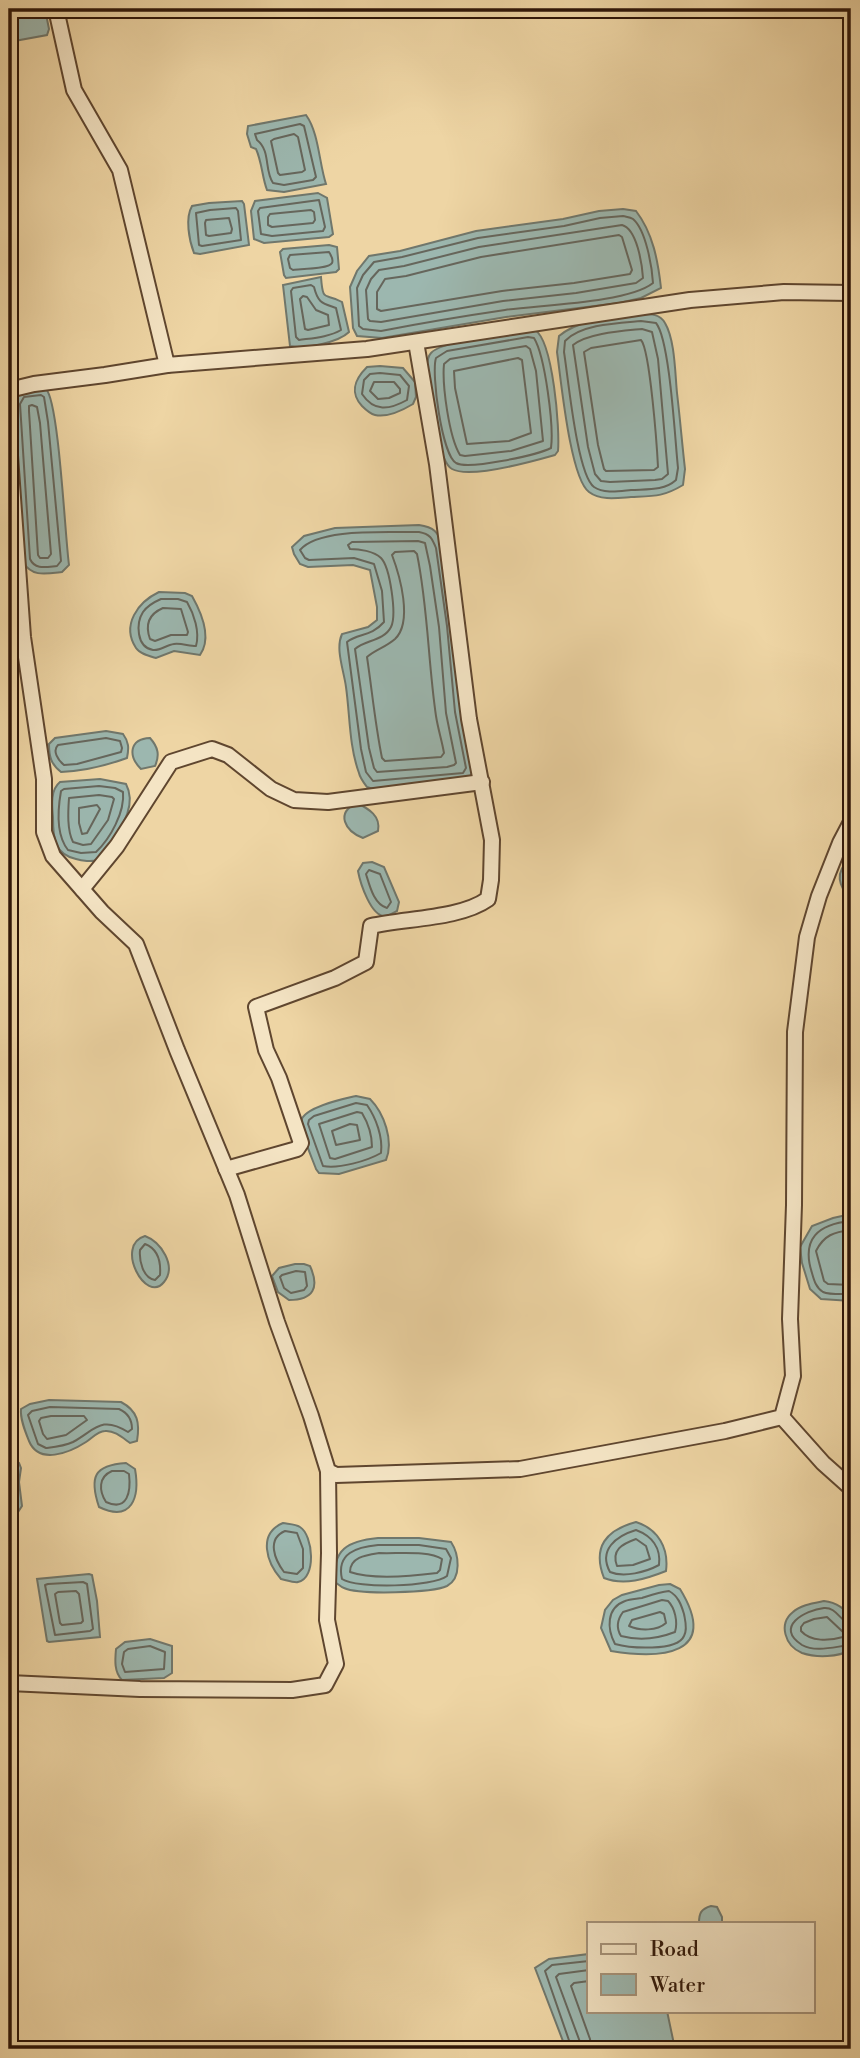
<svg xmlns="http://www.w3.org/2000/svg" width="860" height="2058" font-family="'Libre Bodoni',serif">
<style>
.water{fill:#9cb7af;stroke:#70776c;stroke-width:2}
.lines{fill:none;stroke-linecap:round;stroke-linejoin:round}
.shore{stroke:#66665c;stroke-width:2}
.street-casing{stroke:#5f462f;stroke-width:18}
.street{stroke:#f4e4c4;stroke-width:14}
</style>
<rect width="100%" height="100%" fill="#eed5a4"/>
<filter id="stains"><feTurbulence type="fractalNoise" baseFrequency=".00286" numOctaves="4"/><feColorMatrix values="0 0 0 0 .2 0 0 0 0 .09 0 0 0 0 .02 0 0 0 .5 -.17"/></filter>
<radialGradient id="worn" r=".72"><stop offset=".6" stop-color="#630" stop-opacity="0"/><stop offset="1" stop-color="#630" stop-opacity=".3"/></radialGradient>
<g class="water">
<polygon points="9,9 45,9 49,29 47,35 9,42"/>
<path d="M306,115C319,133 319,163 326,184L284,192L267,190C262,177 262,162 256,149L251,147L247,134L248,126Z"/>
<polygon points="318,193 327,198 333,234 329,237 264,243 254,239 251,211 255,201"/>
<path d="M242,201L244,204L249,245L200,254L194,253C189,240 185,218 192,206L209,203Z"/>
<path d="M623,209L636,211C653,233 658,261 661,288L641,298L619,303L506,317L382,338L357,336L353,328L350,287L357,271L369,256L400,251L476,231L563,219L599,211Z"/>
<polygon points="329,245 337,247 339,269 336,272 286,278 284,275 280,252 283,249"/>
<path d="M321,277C323,304 325,292 342,302L349,332C339,342 304,350 290,346L283,285Z"/>
<path d="M641,314C651,314 660,314 665,323C675,340 675,373 677,393C680,418 682,443 685,469L683,485C663,497 654,496 631,497C618,498 601,501 589,492C570,478 561,379 557,352L559,336C581,318 614,318 641,314Z"/>
<path d="M535,330C553,341 560,429 558,451L555,455C534,461 470,479 452,469C436,460 430,388 427,369C427,364 427,357 431,353C442,340 516,333 535,330Z"/>
<path d="M380,366L403,368L415,382L416,397L413,404C403,410 388,418 375,415C371,414 365,409 362,406C349,392 355,379 367,367Z"/>
<path d="M46,389C59,402 65,537 69,565L62,572C45,574 32,577 23,562L13,404L15,395L22,390Z"/>
<path d="M419,525C434,527 438,532 443,546L474,769L469,779L373,789L367,787C364,783 360,778 359,773C349,746 350,715 346,687C344,671 335,649 342,634L368,627L377,620V607L370,570L353,565L308,567L300,564L294,554L292,547L304,536L335,528Z"/>
<path d="M159,592L185,593L192,596C201,612 212,638 200,655L174,651L156,658C149,656 140,654 136,648C121,625 138,602 159,592Z"/>
<path d="M106,731L123,734C129,742 129,748 127,758C105,766 83,771 61,772C51,764 49,757 49,744L55,738Z"/>
<path d="M150,738C158,747 160,755 155,766L141,769C128,756 129,739 150,738Z"/>
<path d="M100,779L126,784C137,805 122,826 111,843C107,848 103,857 97,860C92,862 82,861 76,859C54,854 53,838 53,817C52,806 50,790 60,782Z"/>
<path d="M357,803C369,809 381,816 378,831L363,838C345,831 335,813 357,803Z"/>
<path d="M851,858V902C839,885 833,873 851,858Z"/>
<path d="M372,862L384,867L399,902L397,911C395,912 388,916 386,916C371,918 360,882 358,871L363,863Z"/>
<path d="M356,1096L370,1099C384,1113 394,1141 386,1160L339,1174L319,1173L316,1169C312,1158 300,1131 301,1121C304,1107 343,1099 356,1096Z"/>
<polygon points="851,1214 851,1301 821,1299 810,1289 802,1263 800,1247 812,1226 833,1218"/>
<path d="M145,1236C161,1242 177,1266 164,1282C146,1305 114,1245 145,1236Z"/>
<path d="M295,1264H304L310,1266C320,1288 313,1300 289,1300L278,1292L272,1276L279,1268Z"/>
<path d="M49,1400L121,1402C138,1411 140,1423 137,1441L130,1443C123,1438 114,1430 105,1431C98,1431 92,1438 86,1442C69,1453 39,1465 29,1441C25,1431 20,1419 21,1409L30,1404Z"/>
<polygon points="13,1459 19,1463 21,1468 19,1482 22,1506 16,1515 9,1516 9,1460"/>
<path d="M126,1463L135,1469C140,1497 132,1523 99,1507C89,1477 94,1465 126,1463Z"/>
<path d="M636,1522C658,1529 669,1548 666,1571C646,1579 624,1586 604,1578C592,1547 606,1530 636,1522Z"/>
<path d="M283,1523C288,1524 296,1524 300,1527C313,1535 317,1578 298,1582C294,1583 286,1580 281,1579C267,1563 257,1534 283,1523Z"/>
<path d="M378,1538H419L451,1542C459,1554 462,1578 447,1586C432,1593 359,1595 344,1588C341,1587 338,1584 335,1582C332,1549 348,1541 378,1538Z"/>
<polygon points="89,1574 92,1575 97,1601 100,1637 49,1642 47,1641 37,1579"/>
<path d="M670,1584L680,1589C721,1656 660,1659 611,1651L601,1628L605,1610L613,1600L622,1595L659,1585Z"/>
<path d="M824,1601C835,1602 848,1609 851,1621C854,1628 851,1642 851,1650C838,1657 817,1658 802,1653C785,1646 778,1624 793,1612C800,1605 814,1603 824,1601Z"/>
<path d="M150,1639L172,1646V1673L164,1678L122,1680C114,1672 115,1660 116,1649L125,1642Z"/>
<path d="M711,1906L717,1907L722,1917V1923H699C699,1913 701,1909 711,1906Z"/>
<polygon points="589,1954 589,2011 667,2011 675,2049 566,2049 535,1968 549,1959"/>
</g>
<g class="lines">
<g class="shore">
<path d="M300,124L304,126L316,177L313,180L284,185L273,183C264,170 271,151 257,140L255,134Z"/>
<polygon points="294,134 298,137 305,170 302,172 280,175 278,173 271,141 274,139"/>
<polygon points="319,200 325,227 323,231 272,236 261,234 258,211 260,208"/>
<polygon points="236,208 238,211 241,240 202,246 199,245 196,213 210,210"/>
<polygon points="311,210 314,212 315,220 313,223 272,227 268,225 268,217 270,214"/>
<path d="M623,216C627,217 630,217 633,219C646,230 652,267 653,283C628,303 540,305 505,310C464,316 422,323 381,331L363,329L359,326L357,288L363,275L374,262L402,257L478,238L564,226L600,218Z"/>
<polygon points="229,218 232,229 231,233 209,236 206,235 205,223 206,220"/>
<path d="M622,225C637,229 642,264 643,278L636,283L576,293L503,301L381,322L370,321L368,319L366,290L371,279L379,270L404,266L479,247Z"/>
<polygon points="619,235 622,237 632,270 630,274 574,283 502,291 381,311 377,309 377,292 385,279 406,276 481,257"/>
<path d="M329,252C330,254 334,259 332,263C329,269 300,269 293,270L290,268L288,259L290,255Z"/>
<path d="M311,285L314,287C318,303 322,303 336,308L341,330C329,337 313,338 299,340L296,337L291,291L293,288Z"/>
<polygon points="303,296 307,297 316,310 328,315 329,325 308,330 305,329 300,299"/>
<path d="M641,321L656,323C670,340 675,441 678,468L676,480C664,491 647,489 631,490C620,491 604,494 594,487C577,475 568,376 564,352L565,341C581,324 619,323 641,321Z"/>
<path d="M642,329L652,332L658,359L668,474L662,479L655,480L610,482L601,481L595,474L588,447L573,345C588,333 622,331 642,329Z"/>
<path d="M528,337L534,338C545,356 554,426 551,448C537,455 469,470 456,463C442,455 431,373 436,358L447,351Z"/>
<path d="M641,340C650,350 657,447 658,467L654,470L606,471L604,469L598,445L584,352L591,348Z"/>
<path d="M526,346L530,349L536,371L543,441L511,451L465,456L460,455C449,437 442,385 444,364L450,359Z"/>
<polygon points="518,358 522,360 531,433 509,441 467,444 455,388 454,371"/>
<path d="M380,373L400,375L409,386L407,400C389,410 374,412 362,394L364,380L370,374Z"/>
<polygon points="374,382 394,382 400,389 400,393 389,398 378,399 370,391"/>
<path d="M41,395L44,397L48,422L61,561L57,566C46,567 35,570 30,559L20,404L24,397Z"/>
<polygon points="32,405 37,407 40,423 51,554 48,558 40,558 38,555 29,411 29,406"/>
<path d="M419,532C430,534 432,538 436,548L447,626L455,712L466,768L463,773L373,781L366,772L361,749L347,642C358,633 371,637 384,622L382,591L374,564L354,558L309,560L305,558L300,550C319,527 390,533 419,532Z"/>
<path d="M418,541L425,543L430,566L439,627L446,713L456,763L454,765L447,767L377,772L374,768L369,748L355,649C365,640 384,641 391,627C397,615 390,567 381,558C374,551 359,549 350,549L348,545L352,542Z"/>
<path d="M414,551L417,554C428,607 428,662 436,716C438,729 442,741 444,753L441,757L385,761L382,758C375,724 372,690 367,657C375,650 386,647 395,639C413,622 400,576 392,555L395,552Z"/>
<path d="M161,599H178L187,602C194,614 200,632 196,646C189,646 181,643 174,644C166,645 160,651 153,650C136,647 136,623 143,612C148,605 154,602 161,599Z"/>
<path d="M163,608L181,609L188,632L187,635H171L155,641L150,639C145,625 149,614 163,608Z"/>
<path d="M106,738L120,741L122,748L121,752L77,764L64,765C58,760 52,751 58,745Z"/>
<path d="M99,786L115,788L123,792C125,812 110,839 96,852L81,853L68,850C56,835 58,808 61,791L64,789Z"/>
<path d="M99,795L112,797L114,799L108,820L91,844L83,845L73,842C67,830 68,812 69,798Z"/>
<polygon points="97,805 100,809 87,833 82,834 79,823 79,808"/>
<path d="M369,870L380,874L391,902L387,908C374,904 370,887 366,874Z"/>
<path d="M356,1103L367,1105C376,1118 383,1137 381,1153C367,1161 339,1169 323,1166L308,1124L309,1120L314,1116Z"/>
<path d="M357,1112L362,1113C368,1123 372,1135 372,1147L335,1159L330,1158L319,1124Z"/>
<polygon points="350,1124 357,1125 360,1140 336,1145 332,1131"/>
<path d="M851,1221C818,1224 801,1239 812,1273C814,1280 816,1288 823,1292C830,1295 843,1294 851,1294"/>
<path d="M851,1230C834,1232 824,1235 816,1251L824,1281L828,1284L851,1285"/>
<path d="M145,1244C158,1249 161,1262 160,1275L155,1280C143,1278 139,1261 140,1250Z"/>
<polygon points="296,1271 305,1272 307,1286 304,1290 291,1293 284,1288 280,1277 282,1275"/>
<path d="M50,1407L119,1409C128,1413 132,1420 132,1429L128,1432C101,1415 95,1430 73,1442C65,1446 55,1447 46,1448L38,1444L28,1415L32,1411Z"/>
<polygon points="51,1416 84,1416 87,1420 66,1435 47,1439 43,1434 39,1421 41,1418"/>
<path d="M112,1471H124L129,1474C131,1491 128,1512 106,1502C99,1491 98,1477 112,1471Z"/>
<path d="M636,1530C652,1536 661,1548 659,1565C646,1572 624,1578 610,1572C598,1550 616,1536 636,1530Z"/>
<path d="M285,1531L297,1533L303,1549V1568L297,1574L284,1572C275,1560 266,1539 285,1531Z"/>
<path d="M636,1539L646,1546L650,1559L633,1565L617,1566C611,1550 622,1544 636,1539Z"/>
<path d="M378,1545H419L446,1549L451,1558L447,1576C433,1587 357,1589 342,1579C336,1553 357,1547 378,1545Z"/>
<path d="M379,1553C396,1554 429,1550 442,1559L440,1570L437,1573C413,1576 373,1580 350,1572C350,1557 366,1555 379,1553Z"/>
<polygon points="83,1582 87,1584 93,1629 90,1631 55,1635 45,1585 48,1584"/>
<polygon points="76,1591 79,1594 83,1621 81,1623 62,1625 60,1623 55,1594 58,1592"/>
<path d="M669,1591C678,1596 681,1604 684,1614C685,1620 688,1629 684,1636C677,1652 629,1648 615,1644C607,1629 606,1608 625,1601C630,1599 636,1599 642,1598C651,1595 659,1592 669,1591Z"/>
<path d="M662,1600L668,1601C675,1608 678,1622 675,1632C657,1639 640,1641 621,1636C616,1628 617,1620 623,1612Z"/>
<path d="M660,1612L664,1614L666,1623C657,1631 640,1631 629,1626L632,1620Z"/>
<path d="M827,1617L843,1632V1637C829,1641 811,1642 801,1631V1627L804,1623L814,1619Z"/>
<path d="M851,1624C840,1622 837,1607 824,1608C805,1610 774,1627 802,1645C816,1653 837,1646 851,1645"/>
<polygon points="150,1646 165,1652 164,1669 125,1672 122,1664 124,1652 128,1649"/>
<polyline points="589,1981 574,1983 571,1986 590,2039 591,2049"/>
<polyline points="572,2049 545,1971 552,1965 589,1961"/>
<polyline points="581,2049 580,2042 556,1977 559,1974 589,1970"/>
</g>
<defs>
<g id="street">
<polyline points="56,9 74,90 120,170 167,365 367,349 690,300 784,292 851,293"/>
<polyline points="9,390 34,384 105,375 167,365"/>
<polyline points="9,442 23,637 44,779 44,832 53,856 102,912 136,944 177,1050 237,1195 277,1322 311,1416 328,1471 336,1475 520,1469 725,1431 782,1417 793,1376 790,1319 794,1205 795,1032 807,937 819,896 840,843 851,822"/>
<polyline points="82,889 117,846 171,762 212,749 228,755 271,789 294,800 328,802 482,782"/>
<path d="M226,1169L297,1149L301,1143L279,1078L266,1050L256,1007L335,978L366,962L371,926C406,918 460,919 488,899L491,880L492,840L469,719L437,464L416,342"/>
<polyline points="782,1417 823,1463 851,1488"/>
<polyline points="9,1683 140,1689 292,1690 325,1685 336,1664 327,1620 329,1553 328,1471"/>
</g>
</defs>
<use href="#street" class="street-casing"/>
<use href="#street" class="street"/>
</g>
<rect width="860" height="2058" fill="none" stroke="#eed5a4" stroke-width="35"/>
<rect x="10" y="10" width="839" height="2037" fill="none" stroke="#2f1608" stroke-width="3.5"/>
<rect x="18" y="18" width="825" height="2023" fill="none" stroke="#2f1608" stroke-width="2"/>
<rect x="587" y="1922" width="228" height="91" fill="#f4e4c4" stroke="#a59279" stroke-width="2"/>
<rect x="601" y="1944" width="35" height="10" fill="#f4e4c4" stroke="#a59279" stroke-width="2"/>
<text x="650" y="1956" font-size="21" fill="#2f1608">Road</text>
<rect x="601" y="1974" width="35" height="21" fill="#9cb7af" stroke="#a59279" stroke-width="2"/>
<text x="650" y="1992" font-size="21" fill="#2f1608">Water</text>
<rect width="100%" height="100%" filter="url(#stains)"/>
<rect width="100%" height="100%" fill="url(#worn)"/>
</svg>
